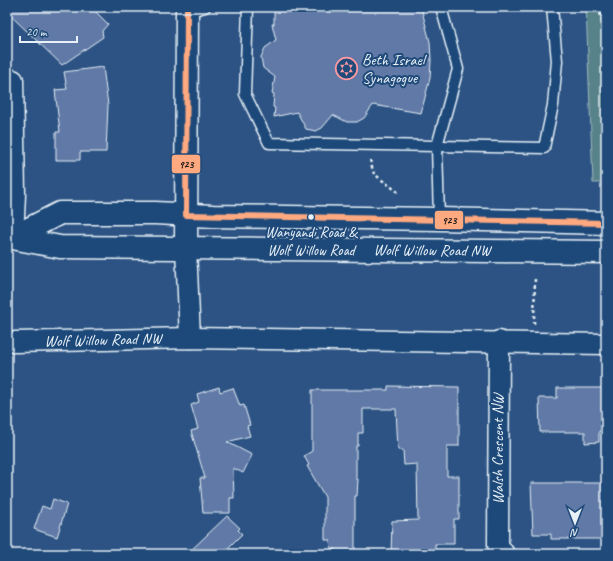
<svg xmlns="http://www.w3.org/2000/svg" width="613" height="561" font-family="Caveat,sans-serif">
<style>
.green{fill:#588289;stroke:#a0bac0}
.building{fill:#6079a6;stroke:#e8f1f8}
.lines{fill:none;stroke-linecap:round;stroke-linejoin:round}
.lane-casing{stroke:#e8f1f8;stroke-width:13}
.street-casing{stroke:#e8f1f8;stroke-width:23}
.secondary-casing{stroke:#e8f1f8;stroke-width:25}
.path{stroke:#e8f1f8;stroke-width:2.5;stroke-dasharray:3 3;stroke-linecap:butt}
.lane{stroke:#1f4a7a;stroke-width:10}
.street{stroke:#1f4a7a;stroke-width:20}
.secondary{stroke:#1f4a7a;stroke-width:22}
.bus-1-casing{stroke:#1f4a7a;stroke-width:9}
.bus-1{stroke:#ffa980;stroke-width:6}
.bus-dot{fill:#e8f1f8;stroke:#1f4a7a;stroke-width:1.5}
.labels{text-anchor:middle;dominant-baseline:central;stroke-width:4;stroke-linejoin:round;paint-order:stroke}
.bus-label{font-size:15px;fill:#e8f1f8;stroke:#1f4a7a}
.poi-label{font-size:16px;fill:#e8f1f8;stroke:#1f4a7a;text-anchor:start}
.street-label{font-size:16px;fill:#e8f1f8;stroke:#1f4a7a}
.line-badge{stroke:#1f4a7a;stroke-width:1.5}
.pale-badge-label{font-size:11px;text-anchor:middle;font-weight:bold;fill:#111}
</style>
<rect width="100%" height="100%" fill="#2c5383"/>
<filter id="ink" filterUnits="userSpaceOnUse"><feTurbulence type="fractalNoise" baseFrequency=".025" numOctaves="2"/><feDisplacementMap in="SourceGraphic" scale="8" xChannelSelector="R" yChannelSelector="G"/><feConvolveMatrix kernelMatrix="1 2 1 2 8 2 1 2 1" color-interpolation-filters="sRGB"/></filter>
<g filter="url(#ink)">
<polygon class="green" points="586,7 606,7 606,183 593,183"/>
<g class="building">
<polygon points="7,7 91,7 108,24 102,31 103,37 62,65 7,12"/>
<polygon points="275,7 421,7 430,42 431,60 430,78 421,113 373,105 364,118 357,122 347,122 333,115 322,128 316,131 306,129 297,112 274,117 275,108 273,107 274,94 272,93 275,77 263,68 261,57 265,48 276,40 272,24 274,24 274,9"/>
<polygon points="103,67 108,105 106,152 80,152 80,160 56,160 56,132 60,132 55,90 67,89 64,72"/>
<polygon points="388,386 459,387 459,446 447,446 447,476 459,476 459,519 454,519 454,544 435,544 435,554 391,554 392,521 418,520 417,464 404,465 403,450 398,450 396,409 363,409 363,433 358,433 358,446 356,446 356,479 358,479 357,496 355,496 355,554 335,554 335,549 331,550 330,540 325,540 325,497 307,466 309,465 304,456 312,451 312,390 388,390"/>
<polygon points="219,387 220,392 233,388 240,406 244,405 250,425 247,426 250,436 227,442 252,455 243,473 233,468 234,498 230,498 230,513 203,513 200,478 205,478 191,431 198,429 191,405 199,402 197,394"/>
<polygon points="557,388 606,388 606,431 599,431 599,442 585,443 585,432 540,432 539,398 557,398"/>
<polygon points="531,483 606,483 606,539 551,539 551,534 533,534"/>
<polygon points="53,499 67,504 57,537 34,529 42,506 50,509"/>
<polygon points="227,516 240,528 238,530 242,534 222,554 187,554"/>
</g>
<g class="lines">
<defs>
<g id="lane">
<polyline points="248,7 245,94 269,143 437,146 439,219"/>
<polyline points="441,7 458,69 437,146 544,148 553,105 557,61 552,7"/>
<polyline points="187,12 205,7"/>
</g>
<g id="street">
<polyline points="7,79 13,80 15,194 13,237"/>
<polyline points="186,248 190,338"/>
<polyline points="499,341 498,545 504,554"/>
<path id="s1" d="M15,342L190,338L606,344"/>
</g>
<g id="secondary">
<path id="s2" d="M7,237L60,247L606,252"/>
<polyline points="13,237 60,213 155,213 213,216 439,219 606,223"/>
<polyline points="186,248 187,7"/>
</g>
</defs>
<use href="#lane" class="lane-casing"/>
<use href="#street" class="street-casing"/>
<use href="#secondary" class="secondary-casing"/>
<g class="path">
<polyline points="599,7 606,40"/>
<polyline points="370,160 374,174 398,192"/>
<polyline points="605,194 606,101"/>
<polyline points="534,324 535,276"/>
</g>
<use href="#lane" class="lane"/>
<use href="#street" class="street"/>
<use href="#secondary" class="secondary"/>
<defs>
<polyline id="bus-1" points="187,7 186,215 606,223"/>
</defs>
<use href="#bus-1" class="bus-1-casing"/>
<use href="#bus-1" class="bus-1"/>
</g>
</g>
<defs>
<symbol id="synagogue-ring" viewBox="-11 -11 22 22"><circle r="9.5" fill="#1f4a7a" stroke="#ff9aa2" stroke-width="1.5"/><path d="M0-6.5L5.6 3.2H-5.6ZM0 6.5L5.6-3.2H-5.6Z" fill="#ff9aa2"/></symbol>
</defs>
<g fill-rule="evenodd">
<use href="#synagogue-ring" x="334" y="56" width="25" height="25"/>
</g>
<circle class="bus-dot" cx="311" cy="217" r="3.5"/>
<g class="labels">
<g class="bus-label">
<text x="311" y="232">Wanyandi Road &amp;<tspan x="311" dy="18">Wolf Willow Road</tspan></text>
</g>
<g class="poi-label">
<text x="362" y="60">Beth Israel<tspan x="362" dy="18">Synagogue</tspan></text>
</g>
<g class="street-label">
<text stroke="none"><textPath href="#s2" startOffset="426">Wolf Willow Road NW</textPath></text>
<text stroke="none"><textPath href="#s1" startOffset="88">Wolf Willow Road NW</textPath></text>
<text transform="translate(498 449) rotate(-90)">Walsh Crescent NW</text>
</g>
</g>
<g class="line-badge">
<rect x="171" y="154" width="30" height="20" rx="4" fill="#ffa980"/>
<rect x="434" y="210" width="30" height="20" rx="4" fill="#ffa980"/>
</g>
<g class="pale-badge-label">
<text x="186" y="168">923</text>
<text x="449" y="224">923</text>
</g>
<rect width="613" height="561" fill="none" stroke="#1f4a7a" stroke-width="24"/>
<rect x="12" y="12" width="589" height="537" fill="none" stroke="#e8f1f8" stroke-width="1.5" filter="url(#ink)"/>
<g transform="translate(575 523) rotate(180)" stroke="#1f4a7a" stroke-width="3" paint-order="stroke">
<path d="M0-3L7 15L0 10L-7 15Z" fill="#e8f1f8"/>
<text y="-6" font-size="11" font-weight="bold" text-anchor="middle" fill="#e8f1f8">N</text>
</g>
<path d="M20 36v6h57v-6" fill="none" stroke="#e8f1f8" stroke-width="2"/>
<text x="26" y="36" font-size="12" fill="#e8f1f8" stroke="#1f4a7a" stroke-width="3" paint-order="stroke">20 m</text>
</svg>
